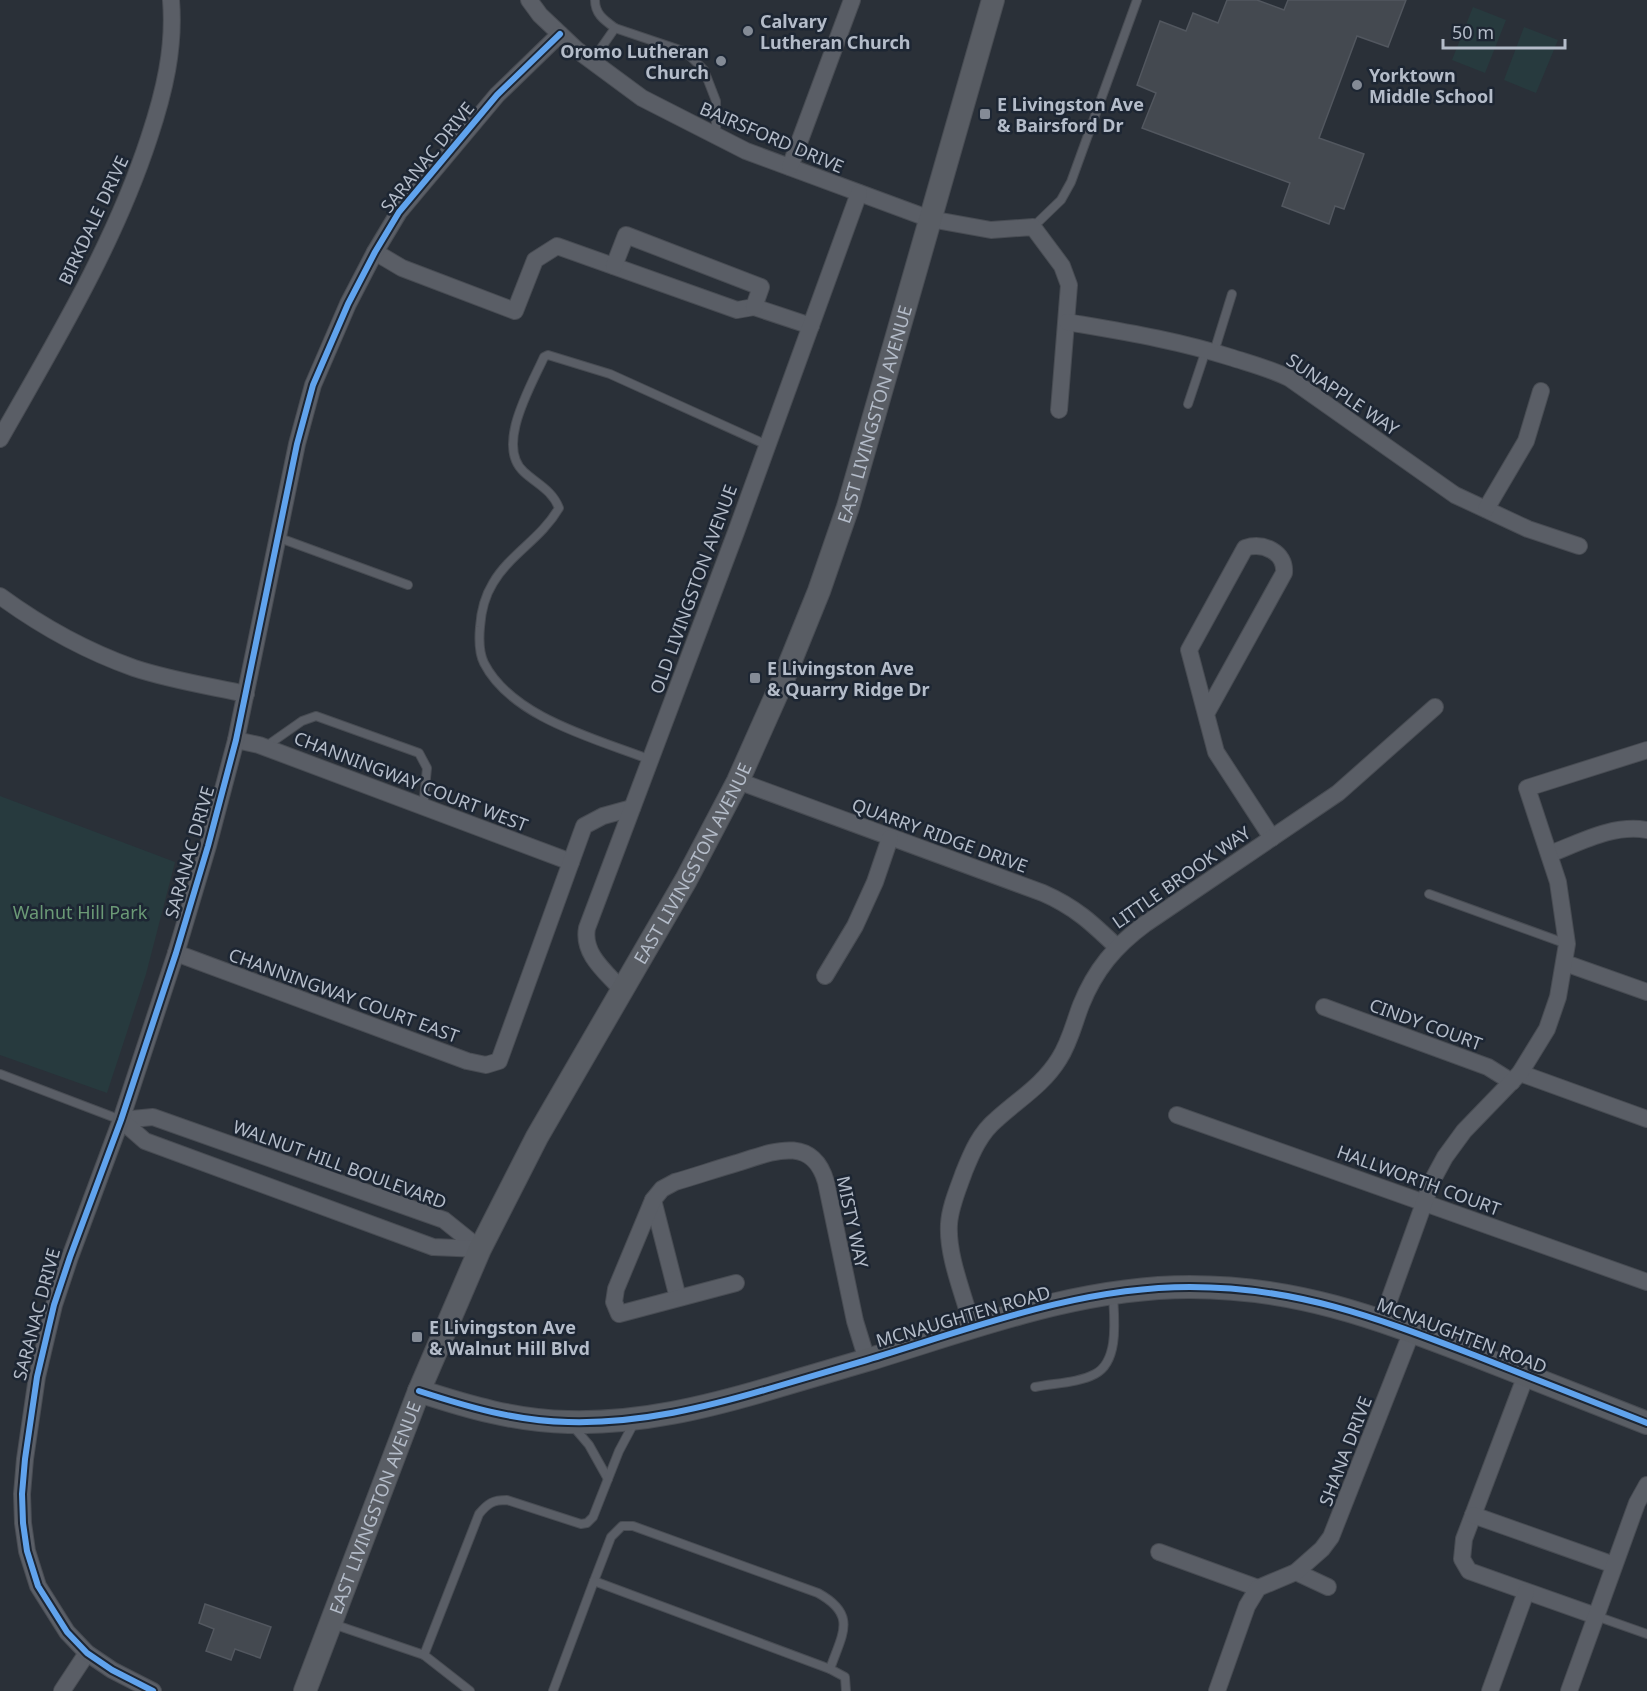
<svg xmlns="http://www.w3.org/2000/svg" width="1647" height="1691" font-family="'Noto Sans',sans-serif">
<style>
.green{fill:#273a3e}
.building{fill:#444950;stroke:#52575f;stroke-width:1.5}
.lines{fill:none;stroke-linecap:round;stroke-linejoin:round}
.lane-casing{stroke:#484c53;stroke-width:10}
.street-casing{stroke:#484c53;stroke-width:18}
.secondary-casing{stroke:#484c53;stroke-width:24}
.lane{stroke:#5a5e66;stroke-width:8}
.street{stroke:#5a5e66;stroke-width:16}
.secondary{stroke:#595d64;stroke-width:22}
.cycleway-casing{stroke:#1d2633;stroke-width:10}
.cycleway{stroke:#60a3ed;stroke-width:6}
.poi-dot{fill:#848b96;stroke:#1d2633;stroke-width:2}
.labels{text-anchor:middle;dominant-baseline:central;stroke-width:5;stroke-linejoin:round;paint-order:stroke}
.poi-label{font-size:18px;font-weight:bold;fill:#b4bcc9;stroke:#1d2633;text-anchor:start}
.street-label{font-size:18px;fill:#b4bcc9;stroke:#1d2633}
.park-label{font-size:18px;fill:#6b9a76;stroke:#1d2633}
</style>
<rect width="100%" height="100%" fill="#2a3038"/>
<g class="green">
<polygon points="1473,7 1506,20 1485,73 1452,60"/>
<polygon points="1524,27 1558,40 1536,93 1504,80"/>
<polygon points="0,796 175,862 146,974 107,1093 0,1055"/>
</g>
<g class="building">
<polygon points="1227,0 1257,0 1284,10 1288,0 1406,0 1388,47 1357,36 1319,138 1364,154 1344,209 1335,206 1329,224 1282,206 1290,183 1142,128 1156,93 1137,85 1160,21 1186,31 1193,13 1218,23"/>
<polygon points="205,1604 271,1627 260,1658 235,1649 231,1660 206,1651 214,1629 199,1623"/>
</g>
<g class="lines">
<defs>
<g id="lane">
<path d="M595,0C595,14 604,20 615,28"/>
<polyline points="592,61 615,28 686,52 704,70 716,101 716,137"/>
<polyline points="1033,227 1061,200 1071,182 1137,0"/>
<polyline points="1214,352 1232,294"/>
<polyline points="1188,404 1206,350"/>
<polyline points="277,537 408,585"/>
<polyline points="265,747 302,721 316,716 419,753 427,768 423,808"/>
<path d="M651,760C597,739 512,718 484,663C479,653 479,638 480,627C481,612 485,596 493,583C510,554 541,539 559,508C552,490 537,484 524,472C495,446 531,386 544,357L548,355L610,374L767,445"/>
<polyline points="1429,894 1567,944"/>
<polyline points="0,1074 121,1120"/>
<path d="M1035,1387C1054,1383 1078,1383 1095,1374C1120,1361 1114,1317 1113,1294"/>
<polyline points="572,1425 589,1445 608,1479"/>
<path d="M594,1581L611,1537L622,1526H633L818,1593C858,1615 842,1634 830,1669"/>
<polyline points="1596,1616 1647,1634"/>
<path d="M333,1624L424,1655L479,1514C488,1503 493,1500 507,1500L581,1524L587,1523L593,1517L619,1451L635,1421"/>
<polyline points="424,1655 470,1691"/>
<polyline points="553,1691 594,1581 830,1669 845,1677 846,1691"/>
</g>
<g id="street">
<polyline points="529,0 540,15 577,50 642,98 746,151 930,219 991,230 1033,227 1062,266 1069,285 1059,410"/>
<polyline points="790,167 852,0"/>
<polyline points="375,252 402,268 515,311 535,260 557,246 737,310 754,307 811,326"/>
<polyline points="614,266 626,235 761,287 754,307"/>
<path d="M1067,322C1125,332 1176,340 1233,358C1252,364 1271,369 1289,378L1455,495L1528,529L1579,546"/>
<path d="M0,439C55,342 114,245 149,138C164,93 175,48 171,0"/>
<polyline points="1486,509 1526,441 1541,391"/>
<path d="M0,596C41,626 86,651 134,668C170,680 209,686 246,694"/>
<path d="M1206,714L1284,573C1286,552 1263,542 1245,548L1189,650L1216,752L1272,838"/>
<polyline points="236,740 259,745 571,862"/>
<path d="M738,781L1043,893C1075,907 1092,923 1117,947"/>
<path d="M1550,854C1581,842 1613,824 1647,830"/>
<polyline points="176,953 467,1061 486,1065 499,1061 584,826 603,816 632,808"/>
<polyline points="1565,963 1647,992"/>
<polyline points="825,976 855,926 875,882 890,838"/>
<path d="M622,990C606,972 582,954 587,928L736,532L859,193"/>
<polyline points="1324,1007 1488,1067 1512,1082"/>
<polyline points="1520,1073 1647,1119"/>
<polyline points="1177,1115 1647,1282"/>
<polyline points="121,1120 153,1117 444,1220 480,1249"/>
<polyline points="121,1120 145,1141 433,1247 480,1249"/>
<polyline points="653,1200 678,1298"/>
<path d="M736,1283L619,1314L614,1302L616,1289L653,1200L662,1189L675,1182C696,1176 716,1169 737,1163C772,1152 812,1134 826,1182L855,1321L867,1360"/>
<polyline points="1382,1320 1432,1181 1445,1157 1464,1131 1520,1073 1547,1029 1558,997 1567,944 1558,882 1527,788 1647,750"/>
<path d="M972,1326C964,1295 947,1256 949,1224C950,1207 958,1189 964,1172C972,1152 980,1133 997,1119C1019,1099 1043,1085 1059,1059C1070,1042 1074,1023 1081,1005C1095,970 1115,946 1145,924L1338,793L1435,707"/>
<polyline points="1526,1375 1464,1539 1462,1559 1469,1571 1596,1616"/>
<polyline points="1473,1515 1614,1565"/>
<polyline points="1159,1552 1258,1588"/>
<polyline points="1296,1572 1328,1587"/>
<polyline points="62,1691 87,1653"/>
<polyline points="153,1691 112,1670 87,1653 67,1632 38,1586 27,1551 23,1523 22,1494 25,1459 37,1377 54,1305 70,1257 121,1120 176,953 208,846 236,740 297,444 313,385 348,304 375,252 399,212 497,95 560,34"/>
<polyline points="1217,1691 1247,1606 1258,1588 1296,1572 1322,1549 1331,1537 1412,1331"/>
<polyline points="1490,1691 1526,1592"/>
<polyline points="1569,1691 1637,1503 1647,1485"/>
</g>
<g id="secondary">
<path d="M419,1391C468,1407 516,1421 568,1422C639,1424 708,1407 775,1387C806,1378 837,1369 867,1360C973,1328 1078,1287 1190,1287C1297,1287 1377,1318 1474,1355C1532,1378 1589,1400 1647,1423"/>
<path id="s1" d="M305,1691L419,1391L480,1249L537,1137L686,880L738,781L783,680L819,591L848,507L993,0"/>
</g>
</defs>
<use href="#lane" class="lane-casing"/>
<use href="#street" class="street-casing"/>
<use href="#secondary" class="secondary-casing"/>
<use href="#lane" class="lane"/>
<use href="#street" class="street"/>
<use href="#secondary" class="secondary"/>
<defs>
<g id="cycleway">
<path d="M419,1391C468,1407 516,1421 568,1422C639,1424 708,1407 775,1387C806,1378 837,1369 867,1360C973,1328 1078,1287 1190,1287C1297,1287 1377,1318 1474,1355C1532,1378 1589,1400 1647,1423"/>
<polyline points="153,1691 112,1670 87,1653 67,1632 38,1586 27,1551 23,1523 22,1494 25,1459 37,1377 54,1305 70,1257 121,1120 176,953 208,846 236,740 297,444 313,385 348,304 375,252 399,212 497,95 560,34"/>
</g>
</defs>
<use href="#cycleway" class="cycleway-casing"/>
<use href="#cycleway" class="cycleway"/>
</g>
<g class="poi-dot">
<circle cx="748" cy="31" r="6"/>
<circle cx="721" cy="61" r="6"/>
<circle cx="1357" cy="85" r="6"/>
<rect x="979" y="108" width="12" height="12" rx="3"/>
<rect x="749" y="672" width="12" height="12" rx="3"/>
<rect x="411" y="1331" width="12" height="12" rx="3"/>
</g>
<g class="labels">
<g class="poi-label">
<text x="760" y="21">Calvary<tspan x="760" dy="21">Lutheran Church</tspan></text>
<text x="709" y="51" text-anchor="end">Oromo Lutheran<tspan x="709" dy="21">Church</tspan></text>
<text x="1369" y="75">Yorktown<tspan x="1369" dy="21">Middle School</tspan></text>
<text x="997" y="104">E Livingston Ave<tspan x="997" dy="21">&amp; Bairsford Dr</tspan></text>
<text x="767" y="668">E Livingston Ave<tspan x="767" dy="21">&amp; Quarry Ridge Dr</tspan></text>
<text x="429" y="1327">E Livingston Ave<tspan x="429" dy="21">&amp; Walnut Hill Blvd</tspan></text>
</g>
<g class="street-label">
<text transform="translate(772 137) rotate(23)">BAIRSFORD DRIVE</text>
<text transform="translate(427 157) rotate(-51)">SARANAC DRIVE</text>
<text transform="translate(93 220) rotate(-65)">BIRKDALE DRIVE</text>
<text transform="translate(1343 394) rotate(34)">SUNAPPLE WAY</text>
<text stroke="none"><textPath href="#s1" startOffset="1402">EAST LIVINGSTON AVENUE</textPath></text>
<text transform="translate(693 589) rotate(-70)">OLD LIVINGSTON AVENUE</text>
<text transform="translate(411 781) rotate(21)">CHANNINGWAY COURT WEST</text>
<text transform="translate(940 835) rotate(20)">QUARRY RIDGE DRIVE</text>
<text transform="translate(189 852) rotate(-74)">SARANAC DRIVE</text>
<text stroke="none"><textPath href="#s1" startOffset="916">EAST LIVINGSTON AVENUE</textPath></text>
<text transform="translate(1181 877) rotate(-35)">LITTLE BROOK WAY</text>
<text transform="translate(344 995) rotate(20)">CHANNINGWAY COURT EAST</text>
<text transform="translate(1426 1024) rotate(20)">CINDY COURT</text>
<text transform="translate(340 1164) rotate(20)">WALNUT HILL BOULEVARD</text>
<text transform="translate(1419 1180) rotate(20)">HALLWORTH COURT</text>
<text transform="translate(853 1222) rotate(78)">MISTY WAY</text>
<text transform="translate(36 1314) rotate(-75)">SARANAC DRIVE</text>
<text transform="translate(963 1316) rotate(-16)">MCNAUGHTEN ROAD</text>
<text transform="translate(1462 1335) rotate(21)">MCNAUGHTEN ROAD</text>
<text transform="translate(1345 1451) rotate(-69)">SHANA DRIVE</text>
<text stroke="none"><textPath href="#s1" startOffset="196">EAST LIVINGSTON AVENUE</textPath></text>
</g>
<g class="park-label">
<text x="80" y="912">Walnut Hill Park</text>
</g>
</g>
<path d="M1443 39v9h122v-9" fill="none" stroke="#b4bcc9" stroke-width="3"/>
<text x="1452" y="39" font-size="18" fill="#b4bcc9" stroke="#1d2633" stroke-width="4.5" paint-order="stroke">50 m</text>
</svg>
